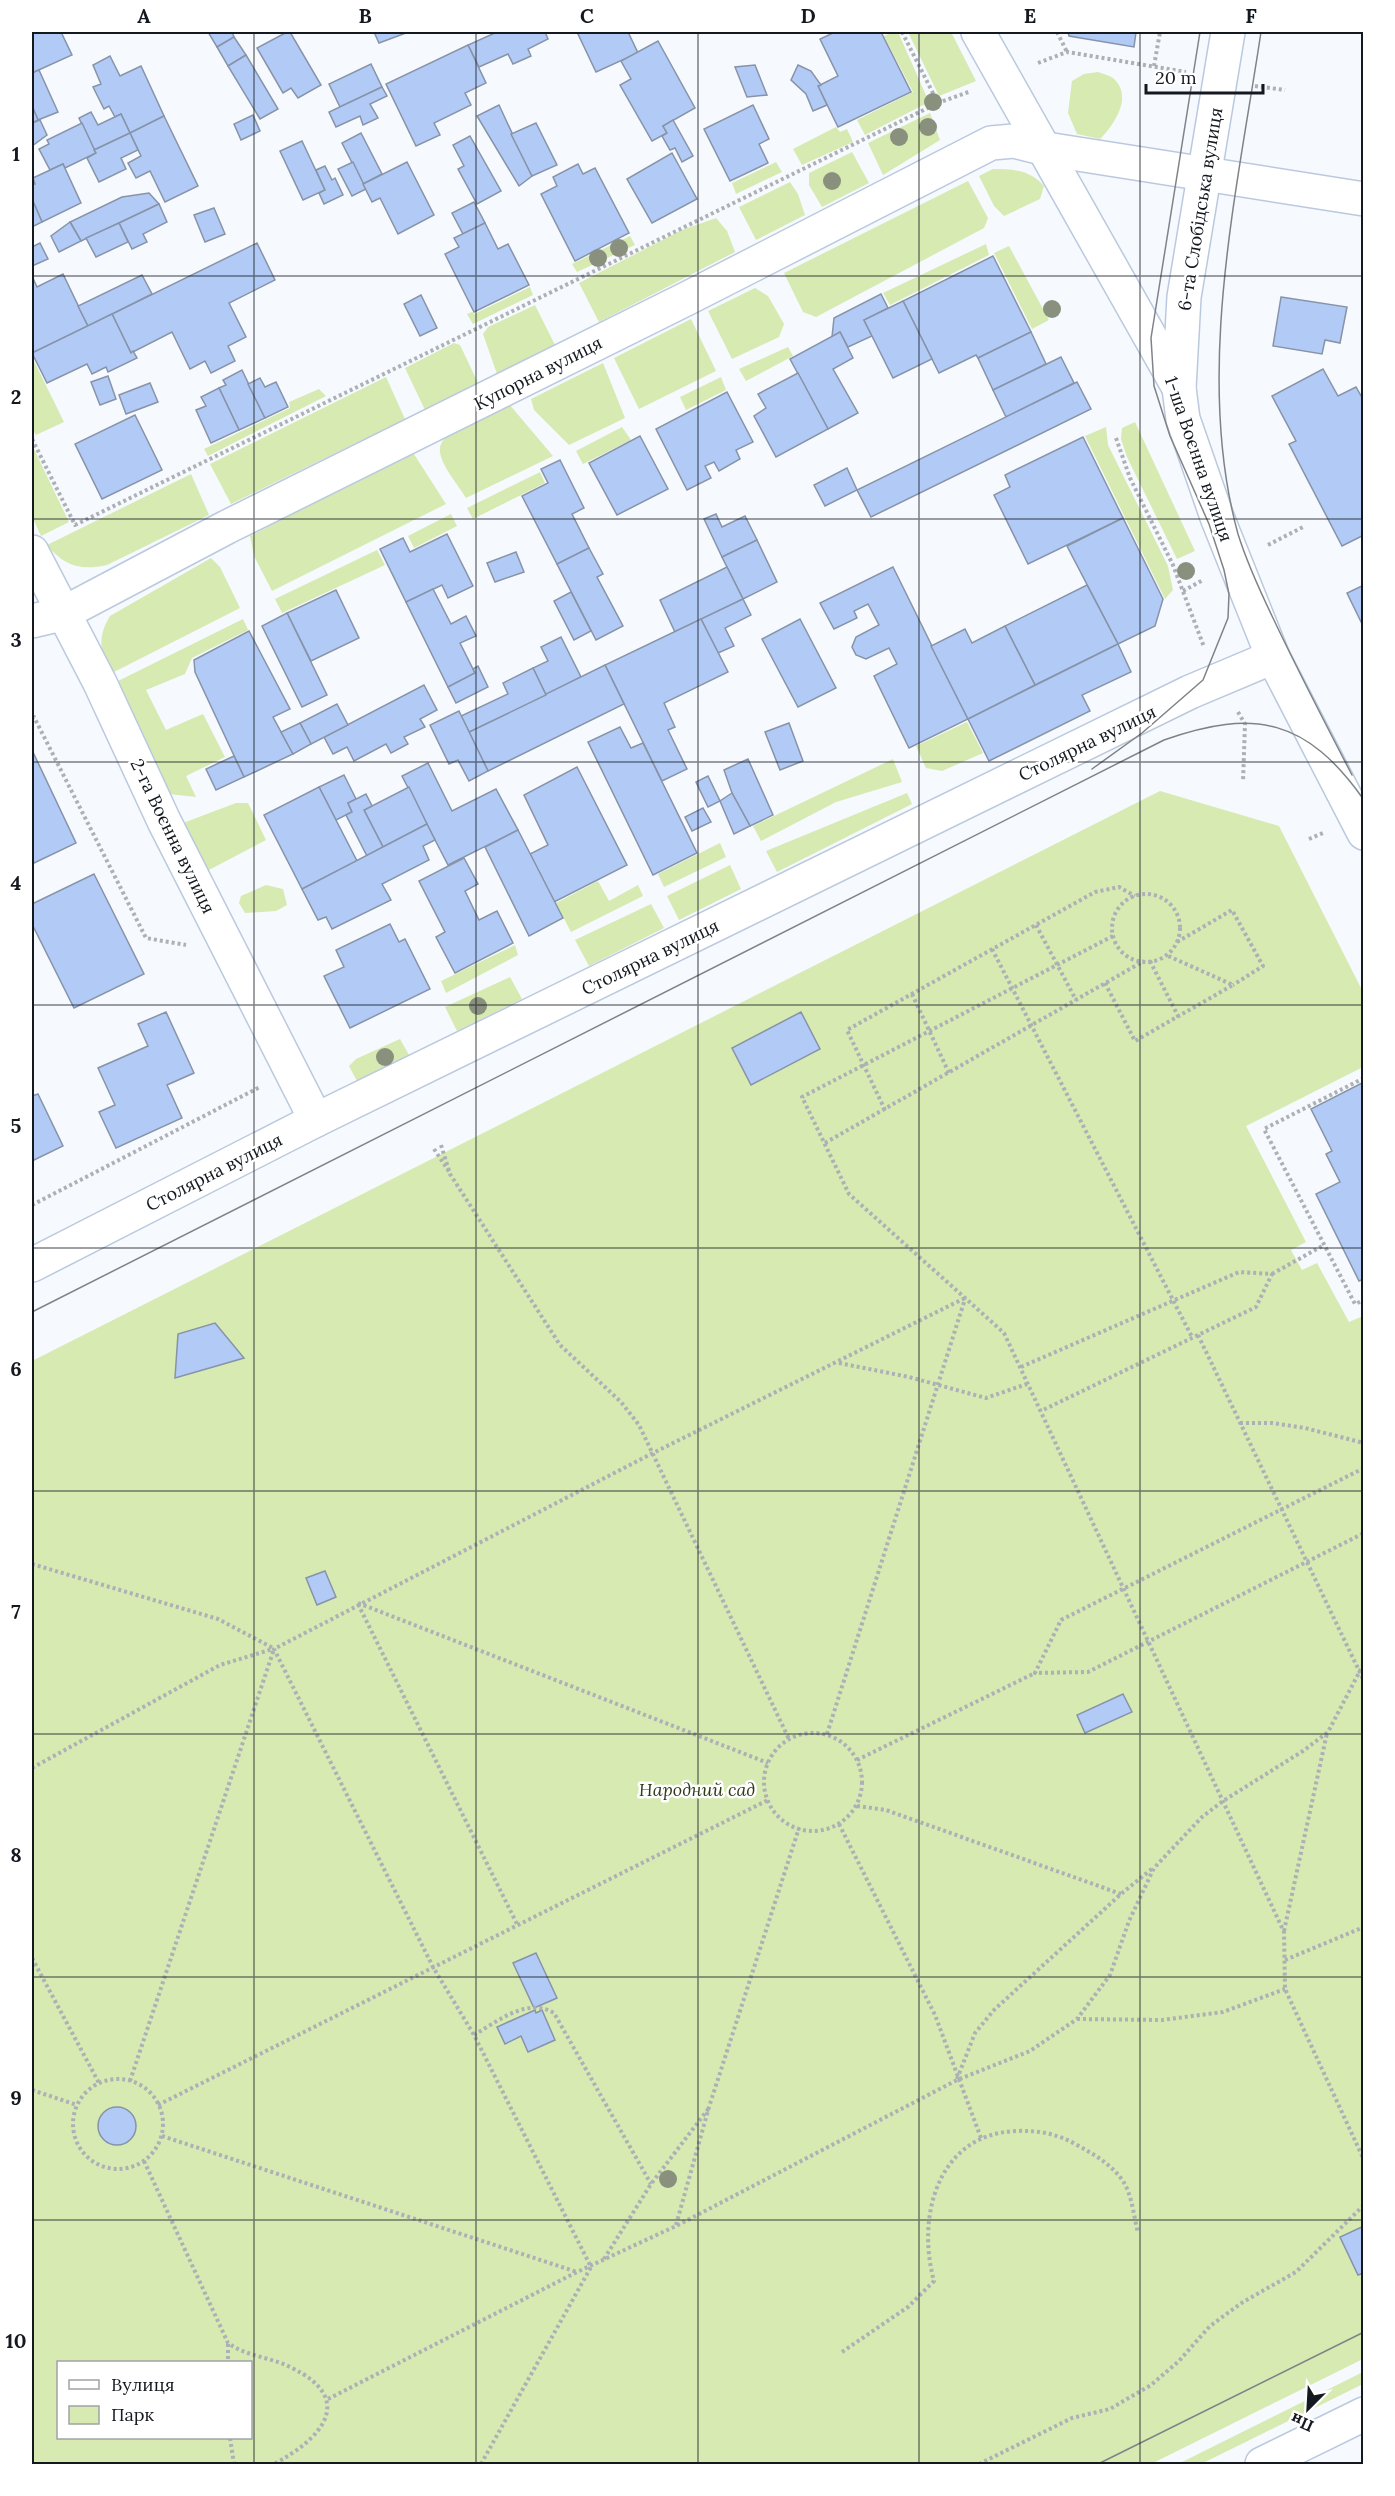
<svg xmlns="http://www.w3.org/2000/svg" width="1395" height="2496" font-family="Lora,serif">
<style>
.green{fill:#d7eab1;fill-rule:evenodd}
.building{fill:#b1cbf6;stroke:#8793a8;stroke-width:1.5}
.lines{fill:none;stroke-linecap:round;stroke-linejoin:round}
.street-casing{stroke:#bbc9df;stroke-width:36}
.secondary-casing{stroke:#bbc9df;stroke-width:36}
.path{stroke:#adb0b5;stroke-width:4;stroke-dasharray:3 3;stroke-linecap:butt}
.street{stroke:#fff;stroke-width:33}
.secondary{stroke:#fff;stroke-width:33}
.tram{stroke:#7f8388;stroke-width:1.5}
.tree{fill:#89907e}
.grid{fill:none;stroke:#141920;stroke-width:1.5;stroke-opacity:0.55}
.labels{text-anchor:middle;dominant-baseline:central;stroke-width:5;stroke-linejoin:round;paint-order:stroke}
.street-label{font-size:18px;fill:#141920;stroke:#fff}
.park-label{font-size:18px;font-style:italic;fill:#2f3a17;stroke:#fff}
.neatline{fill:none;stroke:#141920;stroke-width:2}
.grid-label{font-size:20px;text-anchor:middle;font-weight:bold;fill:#141920}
</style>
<rect width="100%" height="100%" fill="#f6f9fd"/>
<g class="green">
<polygon points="893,32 898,32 929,102 865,135 857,120 913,92 884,36"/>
<polygon points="908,32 951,32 976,81 939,96"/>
<path d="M1098,72C1103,74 1112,76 1115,80C1133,98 1113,126 1100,139L1077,134L1068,113L1072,81L1084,74Z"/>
<polygon points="930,113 940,140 883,175 868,143"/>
<polygon points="836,127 840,132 847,129 853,142 802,165 793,149"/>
<polygon points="852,152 869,183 822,207 809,185 809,173"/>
<polygon points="776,162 782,172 736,194 732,183"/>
<path d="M993,169C1013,169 1031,170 1044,186L1040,199L1004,216L994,206L979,176Z"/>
<polygon points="968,181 988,218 984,228 816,317 803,312 784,273"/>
<polygon points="790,182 798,194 805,215 756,240 739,207"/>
<polygon points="716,218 727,231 735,252 599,322 579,283 682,230"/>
<polygon points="630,236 635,245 577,272 572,264"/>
<polygon points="986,244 989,255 890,305 883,293"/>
<polygon points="1009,246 1049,320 1032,329 994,253"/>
<polygon points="530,287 533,295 473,324 467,314 472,312 474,314"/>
<polygon points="755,288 768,296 784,324 779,337 732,359 708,311"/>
<polygon points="535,305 555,345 497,374 483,334 488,327"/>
<polygon points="691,319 716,371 639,409 614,358"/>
<polygon points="454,343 460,345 478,383 425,410 405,368"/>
<polygon points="788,347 793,356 746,381 739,369"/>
<polygon points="32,357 64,422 36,435 32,429"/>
<polygon points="603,363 625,418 569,445 534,410 531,399"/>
<polygon points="386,377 405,419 231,504 210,464"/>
<polygon points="721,377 726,390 686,410 680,397"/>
<polygon points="319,389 326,396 208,456 204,449 290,408 289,402"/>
<path d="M509,404L553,456L466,498C459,486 443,468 440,453C436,428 491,412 509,404Z"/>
<polygon points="1135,422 1195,551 1177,559 1127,457 1121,439 1122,428"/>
<polygon points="622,427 631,440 583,464 576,451"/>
<polygon points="1106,427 1108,445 1168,566 1173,590 1165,599 1085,436"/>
<polygon points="32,445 69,522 41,536 32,516"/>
<polygon points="412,451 446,504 272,591 254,556 250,536"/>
<polygon points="540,472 545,483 473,519 467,508"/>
<path d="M191,474L209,515L107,565C81,571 64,566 47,545Z"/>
<polygon points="451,514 457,526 414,548 408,536"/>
<polygon points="377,550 385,565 282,613 275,599"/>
<path d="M211,558L220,567L240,608L110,674C100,653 97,637 110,616Z"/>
<polygon points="243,619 248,630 192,658 185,674 146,690 166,730 203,714 225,757 186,776 196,797 169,794 114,683"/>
<polygon points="967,722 983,753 942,771 926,768 916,746"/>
<polygon points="893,759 902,782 836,802 761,841 753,826"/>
<path d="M1160,791L1279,826L1363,992V1067L1246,1126L1306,1242L1291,1250L1302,1270L1317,1263L1349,1322L1363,1316V2359L1151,2464H32V1361ZM58,2362H250V2438H58Z"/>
<polygon points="907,793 912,804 777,872 766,851"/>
<polygon points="236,803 248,803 266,840 207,871 183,823"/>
<polygon points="720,843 726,857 664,887 658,874"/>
<polygon points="730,865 741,889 679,920 667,896"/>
<polygon points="598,881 609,901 638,885 643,896 571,932 556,903"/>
<polygon points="266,885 283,889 287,905 276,911 245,913 239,903 241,896"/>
<polygon points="651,904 664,928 589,966 575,940"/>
<polygon points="515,945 518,955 446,993 441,981"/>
<polygon points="510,977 522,999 457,1031 445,1007"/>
<polygon points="400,1039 409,1055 357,1081 349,1066 356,1059"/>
<polygon points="1363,2372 1363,2384 1201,2464 1178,2464"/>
</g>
<g class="building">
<polygon points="32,32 61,32 72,55 32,73"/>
<polygon points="208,32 232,32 234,37 217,47"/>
<polygon points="287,32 290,32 321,85 298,98 291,88 283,93 257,48"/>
<polygon points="374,32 405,32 406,33 379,43"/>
<polygon points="497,32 545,32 548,39 528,49 531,56 513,64 508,54 479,67 468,45"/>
<polygon points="577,32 628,32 638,53 596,72"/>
<polygon points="835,32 881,32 911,92 838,127 818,86 838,76 820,39"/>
<polygon points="1068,32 1136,32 1134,47 1069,36"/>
<polygon points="234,37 246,55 228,66 217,47"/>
<polygon points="658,41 695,108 663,126 667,133 652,141 620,85 631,79 621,61"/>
<polygon points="468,45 486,83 465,93 471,105 434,123 440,135 416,146 386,84"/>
<polygon points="246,55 278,109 260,119 228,66"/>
<polygon points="110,56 120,76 141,66 164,116 130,133 121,114 115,117 109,106 104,109 93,87 101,84 93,65"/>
<polygon points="371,64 382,87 340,107 329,84"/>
<polygon points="755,65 767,95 747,97 735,67"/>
<polygon points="798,65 811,71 821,85 818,86 827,105 813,111 806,94 791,80"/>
<polygon points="39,70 58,112 38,120 32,106 32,73"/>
<polygon points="382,87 387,96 370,104 378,118 363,125 360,116 336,127 329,112"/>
<polygon points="499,105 532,176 519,186 477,116"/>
<polygon points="753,105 769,139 759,144 768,163 730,181 704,129"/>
<polygon points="32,106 38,120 32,123"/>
<polygon points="91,112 98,125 121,114 130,133 94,150 79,118"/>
<polygon points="253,115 260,131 241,140 234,124"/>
<polygon points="164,116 198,186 165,202 150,171 136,178 128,163 141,156 130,133"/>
<polygon points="40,120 47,135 32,146 32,123"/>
<polygon points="673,120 693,156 682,162 675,148 670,150 662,136 667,133 663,126"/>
<polygon points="82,123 96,153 65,168 63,164 50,170 39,149 49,144 47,140"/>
<polygon points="536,123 557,165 532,176 511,134"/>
<polygon points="130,133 138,150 121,158 126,169 99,182 87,158 96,153 94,150"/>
<polygon points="361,133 382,174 363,184 342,143"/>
<polygon points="470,136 501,191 477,204 458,169 464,166 453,145"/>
<polygon points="302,141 325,190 303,200 280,151"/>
<polygon points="672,153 697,199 652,223 627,179"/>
<polygon points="353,162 366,189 352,196 338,169"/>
<polygon points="407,162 434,215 398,234 380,198 372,202 363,184"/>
<polygon points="63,164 81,203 42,222 32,199 32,185 35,184 33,178"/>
<polygon points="578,164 583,174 595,168 629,233 575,261 541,194 557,186 553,177"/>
<polygon points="325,166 332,180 335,178 343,195 324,204 319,193 325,190 316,170"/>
<polygon points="149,193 159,204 81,241 70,222 122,197"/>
<polygon points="32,199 42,222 32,227"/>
<polygon points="474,202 485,223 463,234 452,213"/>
<polygon points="159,204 167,222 143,234 147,242 132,249 119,223"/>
<polygon points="214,208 225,234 205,242 194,215"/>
<polygon points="70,222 81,241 59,252 51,236"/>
<polygon points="119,223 128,242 96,257 86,238"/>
<polygon points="485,223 498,249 508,244 529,285 474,312 445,254 459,247 454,238"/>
<polygon points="40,243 48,259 32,266 32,247"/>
<polygon points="257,243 275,280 229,303 246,337 228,346 235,361 211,373 205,361 190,369 172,332 131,353 112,314"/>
<polygon points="993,256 1031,332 978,358 976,355 939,373 903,301"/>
<polygon points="63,274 88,326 32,353 32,276 37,287"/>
<polygon points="142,275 152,294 88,326 78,306"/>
<polygon points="881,294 888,308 864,320 872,336 848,347 840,332 832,337 834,318"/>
<polygon points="421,295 437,328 420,336 404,304"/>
<polygon points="1281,297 1347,307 1340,343 1325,340 1322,354 1273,346"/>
<polygon points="903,301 932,359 893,378 864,320"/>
<polygon points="112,314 131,353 133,351 137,358 108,372 106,367 92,374 87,364 47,383 32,353"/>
<polygon points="840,332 853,358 833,369 858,413 828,429 790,359"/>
<polygon points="1031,332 1046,364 993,390 978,358"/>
<polygon points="1061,357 1074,383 1006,417 993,390"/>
<polygon points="1323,369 1338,396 1356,387 1364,401 1364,535 1342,546 1289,444 1296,441 1272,396"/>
<polygon points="242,370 265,418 239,430 219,388 226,385 223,380"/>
<polygon points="798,373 828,429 776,457 754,416 766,408 758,394"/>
<polygon points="108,376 116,399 100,405 91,382"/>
<polygon points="260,378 265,387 276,382 288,407 265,418 248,384"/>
<polygon points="1077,382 1091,409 871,517 857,490"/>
<polygon points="150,383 158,402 126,414 119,395"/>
<polygon points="219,388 239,430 211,443 196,410 206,406 201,397"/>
<polygon points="727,392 753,442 736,450 740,459 719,471 714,462 705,466 711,478 687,490 656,429"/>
<polygon points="135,415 162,470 102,499 75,444"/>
<polygon points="640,436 668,489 617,515 589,463"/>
<polygon points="1083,437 1123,518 1028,564 994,495 1010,487 1005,475"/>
<polygon points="560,460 584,508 572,514 589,548 557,564 522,496 548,483 541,469"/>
<polygon points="847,468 857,490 825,506 814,485"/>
<polygon points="716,514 722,527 745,516 757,540 722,557 704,519"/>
<polygon points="1123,518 1163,599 1155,626 1118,644 1067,546"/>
<polygon points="447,534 473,586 448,598 442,585 406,602 380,549 403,538 410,552"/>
<polygon points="757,540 777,582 743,599 722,557"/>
<polygon points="589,548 603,574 597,577 623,626 596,640 557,564"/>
<polygon points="516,552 524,572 495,582 487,563"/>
<polygon points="727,567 743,599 675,632 660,600"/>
<polygon points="893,567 968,719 909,748 874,676 897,664 889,648 866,659 856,655 852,647 856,637 879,625 868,604 854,611 857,618 834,629 820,603"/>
<polygon points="1087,585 1118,644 1035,685 1005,626"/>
<polygon points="1364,585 1364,628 1347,593"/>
<polygon points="433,589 451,624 466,616 476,636 460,643 475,673 448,687 406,602"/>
<polygon points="336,590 359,638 311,661 287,613"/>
<polygon points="571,592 591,631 574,640 554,601"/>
<polygon points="743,599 751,615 725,628 734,646 718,653 701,619"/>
<polygon points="287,613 327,695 302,707 262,626"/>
<polygon points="701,619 728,672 664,703 675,727 668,730 687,769 662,781 605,665"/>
<polygon points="800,619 836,688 798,707 762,639"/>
<polygon points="1005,626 1035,685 968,719 931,646 965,629 972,643"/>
<polygon points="249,631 290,709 273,717 293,754 244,777 195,672 194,660"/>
<polygon points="561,637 581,677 546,695 533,668 548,661 541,647"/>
<polygon points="1118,644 1131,672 1082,695 1090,711 989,761 968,719"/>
<polygon points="605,665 624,704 488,771 469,732"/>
<polygon points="478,666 488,687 456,703 448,687 475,673 473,669"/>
<polygon points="533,668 546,695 469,732 461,716 508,694 503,683"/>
<polygon points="424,685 437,710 420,719 425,727 404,737 408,744 391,753 386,744 354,761 347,747 333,754 324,737"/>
<polygon points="337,704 348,725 311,744 300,723"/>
<polygon points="459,711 488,771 469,781 458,760 449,764 430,725"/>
<polygon points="300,723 311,744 293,754 281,732"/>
<polygon points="789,723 803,761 780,770 765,732"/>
<polygon points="620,727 631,748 643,743 697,853 653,875 588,742"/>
<polygon points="32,750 76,843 32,864"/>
<polygon points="234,756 244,777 216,790 206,769"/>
<polygon points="748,759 773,815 750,826 732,793 724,770"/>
<polygon points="428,763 452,811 496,789 518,830 448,865 402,776"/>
<polygon points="577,767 627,865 554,902 530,854 548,845 524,795"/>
<polygon points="344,775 356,799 348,803 352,812 336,820 319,787"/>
<polygon points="708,776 720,801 708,807 696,782"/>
<polygon points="319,787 357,861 302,889 264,815"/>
<polygon points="409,787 427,824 383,847 364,810"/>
<polygon points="732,793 750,826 734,834 720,801"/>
<polygon points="366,794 372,806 364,810 383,847 367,856 346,815 352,812 348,803"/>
<polygon points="703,808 711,822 692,831 685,817"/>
<polygon points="427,824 435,840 423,846 429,860 382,884 391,900 332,929 326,917 318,920 302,889"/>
<polygon points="518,830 563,918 529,936 485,847"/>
<polygon points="464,858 478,884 465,891 479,920 497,911 513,943 455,973 436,937 445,932 419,881"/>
<polygon points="94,874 144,974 74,1008 32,924 32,904"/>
<polygon points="390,924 399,942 405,939 430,989 350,1028 324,976 344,967 336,950"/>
<polygon points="166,1012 194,1073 167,1085 182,1118 116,1148 99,1112 115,1105 98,1068 148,1046 138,1024"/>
<polygon points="801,1012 820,1049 751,1085 732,1048"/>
<polygon points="1364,1082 1364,1279 1359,1281 1316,1194 1340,1182 1326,1154 1332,1151 1311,1109"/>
<polygon points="38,1094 63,1146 32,1161 32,1096"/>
<polygon points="215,1323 244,1358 175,1378 178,1334"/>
<polygon points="325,1571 336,1597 317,1605 306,1578"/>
<polygon points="1123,1694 1132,1712 1085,1733 1077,1715"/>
<polygon points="536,1953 557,1998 534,2008 513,1963"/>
<polygon points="535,2010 536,2013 542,2010 555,2040 528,2052 521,2036 505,2044 497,2027"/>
<circle cx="117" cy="2126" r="19"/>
<polygon points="1364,2226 1364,2273 1358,2275 1340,2237"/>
</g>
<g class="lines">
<defs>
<g id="street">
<polyline points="978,32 1179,388"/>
<polyline points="32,552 100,683 164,821 316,1120"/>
<polyline points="32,621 62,614 227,527 688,298 991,143 1014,141 1046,149 1364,199"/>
<polyline points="32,1265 316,1120 1190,692 1273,657"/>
<polyline points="1262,2464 1364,2414"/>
</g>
<polyline id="secondary" points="1228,32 1184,297 1179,388 1183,419 1217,517 1273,657 1364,833"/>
</defs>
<use href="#street" class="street-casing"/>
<use href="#secondary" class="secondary-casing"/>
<g class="path">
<polyline points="902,32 938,103"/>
<polyline points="1057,32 1067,52"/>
<polyline points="1038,63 1067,52 1186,72"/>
<polyline points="1154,66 1160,32"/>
<polyline points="1255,86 1285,90"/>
<polyline points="1116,438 1130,478 1173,565 1204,647"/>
<polyline points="32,439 75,525 938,103 971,91"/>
<polyline points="1268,545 1303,527"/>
<polyline points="1183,591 1203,580"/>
<polyline points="1238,712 1245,724 1243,782"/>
<polyline points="32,718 34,717 146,938 186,945"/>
<polyline points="1309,839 1323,833"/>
<circle cx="1146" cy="928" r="34"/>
<polyline points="1036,925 1076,1000"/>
<polyline points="1113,936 802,1097 849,1194 1004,1333 1284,1932 1285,1989 1364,2160"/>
<polyline points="1177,942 1232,910 1263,966 1233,985"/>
<polyline points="992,949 1192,1337"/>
<polyline points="1150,961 1179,1018"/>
<polyline points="1105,983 1135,1041 1233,985 1166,955"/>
<polyline points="912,994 949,1073"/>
<polyline points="1364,1078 1264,1129 1355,1304 1364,1300"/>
<polyline points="885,1110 847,1030 1095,892 1119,887 1135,896"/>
<polyline points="825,1143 1144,961"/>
<polyline points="441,1145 450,1174 560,1345 621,1402 639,1425 789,1739"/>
<polyline points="434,1149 450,1173"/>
<polyline points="32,1205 260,1087"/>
<polyline points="1272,1274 1324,1245"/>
<polyline points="1198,1335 1364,1681"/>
<polyline points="839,1363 909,1377 986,1398 1027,1384"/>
<polyline points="1021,1367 1239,1272 1272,1274 1256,1307 1041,1411"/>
<polyline points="1240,1423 1272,1423 1305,1428 1364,1443"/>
<polyline points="1364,1468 1061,1620 1035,1673 1088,1672 1364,1533"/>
<polyline points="32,1564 218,1619 273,1648"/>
<polyline points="358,1603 768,1763"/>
<polyline points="358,1604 517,1924"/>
<circle cx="813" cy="1782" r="49"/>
<polyline points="827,1734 965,1299"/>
<polyline points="857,1760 1035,1673"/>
<polyline points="32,1768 220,1665 273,1649"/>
<polyline points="857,1806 886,1810 1121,1894"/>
<polyline points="839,1824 935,2015 981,2138"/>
<polyline points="1284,1931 1327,1733"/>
<polyline points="32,1958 99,2083"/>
<polyline points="1285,1960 1364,1927"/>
<polyline points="1077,2019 1162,2020 1223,2012 1285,1989"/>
<path d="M474,2035C498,2021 527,1997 554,2013L651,2184"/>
<polyline points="957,2079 975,2033 994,2010 1121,1894 1153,1868"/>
<circle cx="118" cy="2124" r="45"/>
<polyline points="130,2081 274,1649"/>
<polyline points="32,2090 77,2105"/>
<polyline points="158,2105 768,1800"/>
<polyline points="162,2136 577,2272"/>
<path d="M144,2161L228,2343C247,2357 272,2357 292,2368C357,2400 321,2439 274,2464"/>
<polyline points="676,2225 709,2107 799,1828"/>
<polyline points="604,2259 651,2184 709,2108"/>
<polyline points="228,2344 228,2362"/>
<path d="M842,2352L908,2307L934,2281C916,2216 938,2134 1016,2131C1038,2130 1058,2134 1077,2145C1095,2155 1111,2164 1123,2181C1132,2195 1134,2217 1138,2233"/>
<polyline points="328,2399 577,2272 676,2226 957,2080 1030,2051 1077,2019 1110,1975 1129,1921 1154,1868 1202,1817 1223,1801 1303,1751 1328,1732 1364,1663"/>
<polyline points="230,2438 234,2464"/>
<polyline points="481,2464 591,2267 474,2035 433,1967 274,1649 653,1453 965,1298"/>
<polyline points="979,2464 1072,2418 1110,2409 1151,2385 1179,2361 1210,2326 1243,2302 1296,2272 1364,2205"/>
</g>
<use href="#street" class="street"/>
<use href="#secondary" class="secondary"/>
<g class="tram">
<path d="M1261,32C1237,192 1194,375 1238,534C1247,563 1260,591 1273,618C1298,671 1325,723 1352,775"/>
<polyline points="1092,769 1142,733 1203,680 1228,618 1229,594 1224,570 1209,524 1170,436 1154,386 1151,338 1200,32"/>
<path d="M32,1312L1164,740C1255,708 1307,719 1364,800"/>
<polyline points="1098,2464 1364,2332"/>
</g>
</g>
<g class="tree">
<circle cx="933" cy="102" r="9"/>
<circle cx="928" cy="127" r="9"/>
<circle cx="899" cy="137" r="9"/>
<circle cx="832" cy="181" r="9"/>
<circle cx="619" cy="248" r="9"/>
<circle cx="598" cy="258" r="9"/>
<circle cx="1052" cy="309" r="9"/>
<circle cx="1186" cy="571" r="9"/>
<circle cx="478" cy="1006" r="9"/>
<circle cx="385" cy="1057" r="9"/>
<circle cx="668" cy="2179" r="9"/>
</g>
<path class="grid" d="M254,32V2464M476,32V2464M698,32V2464M919,32V2464M1140,32V2464M32,276H1364M32,519H1364M32,762H1364M32,1005H1364M32,1248H1364M32,1491H1364M32,1734H1364M32,1977H1364M32,2220H1364"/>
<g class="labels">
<g class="street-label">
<text transform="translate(1200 209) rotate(-81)">6-та Слобідська вулиця</text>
<text transform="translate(538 373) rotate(-27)">Купорна вулиця</text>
<text transform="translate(1199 459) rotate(71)">1-ша Воєнна вулиця</text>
<text transform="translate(1087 743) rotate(-26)">Столярна вулиця</text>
<text transform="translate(173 836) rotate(64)">2-га Воєнна вулиця</text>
<text transform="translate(650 957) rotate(-26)">Столярна вулиця</text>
<text transform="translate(214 1172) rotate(-27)">Столярна вулиця</text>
</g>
<g class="park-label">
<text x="697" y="1789">Народний сад</text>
</g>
</g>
<rect width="1395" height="2496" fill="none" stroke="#ffffff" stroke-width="66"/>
<rect x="57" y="2361" width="195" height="78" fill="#ffffff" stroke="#a1a3a6" stroke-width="1.5"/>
<rect x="69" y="2380" width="30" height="9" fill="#ffffff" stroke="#a1a3a6" stroke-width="1.5"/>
<text x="111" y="2391" font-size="18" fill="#141920">Вулиця</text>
<rect x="69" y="2406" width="30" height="18" fill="#d7eab1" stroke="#a1a3a6" stroke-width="1.5"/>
<text x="111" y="2421" font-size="18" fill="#141920">Парк</text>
<g transform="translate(1308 2409) rotate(204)" stroke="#ffffff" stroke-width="4.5" paint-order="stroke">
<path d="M0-4.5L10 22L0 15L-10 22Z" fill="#141920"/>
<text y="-9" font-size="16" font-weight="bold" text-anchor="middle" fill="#141920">Пн</text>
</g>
<path d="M1146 84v9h117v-9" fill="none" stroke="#141920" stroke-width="3"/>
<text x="1155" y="84" font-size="18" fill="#141920" stroke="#ffffff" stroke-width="4.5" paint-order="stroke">20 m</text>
<rect x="33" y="33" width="1329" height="2430" class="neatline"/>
<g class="grid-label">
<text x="144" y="23">A</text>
<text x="365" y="23">B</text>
<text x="587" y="23">C</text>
<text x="808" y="23">D</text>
<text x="1030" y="23">E</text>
<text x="1251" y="23">F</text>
<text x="16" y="161">1</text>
<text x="16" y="404">2</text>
<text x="16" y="647">3</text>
<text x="16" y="890">4</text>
<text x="16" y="1133">5</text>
<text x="16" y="1376">6</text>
<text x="16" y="1619">7</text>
<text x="16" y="1862">8</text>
<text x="16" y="2105">9</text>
<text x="16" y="2348">10</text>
</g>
</svg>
